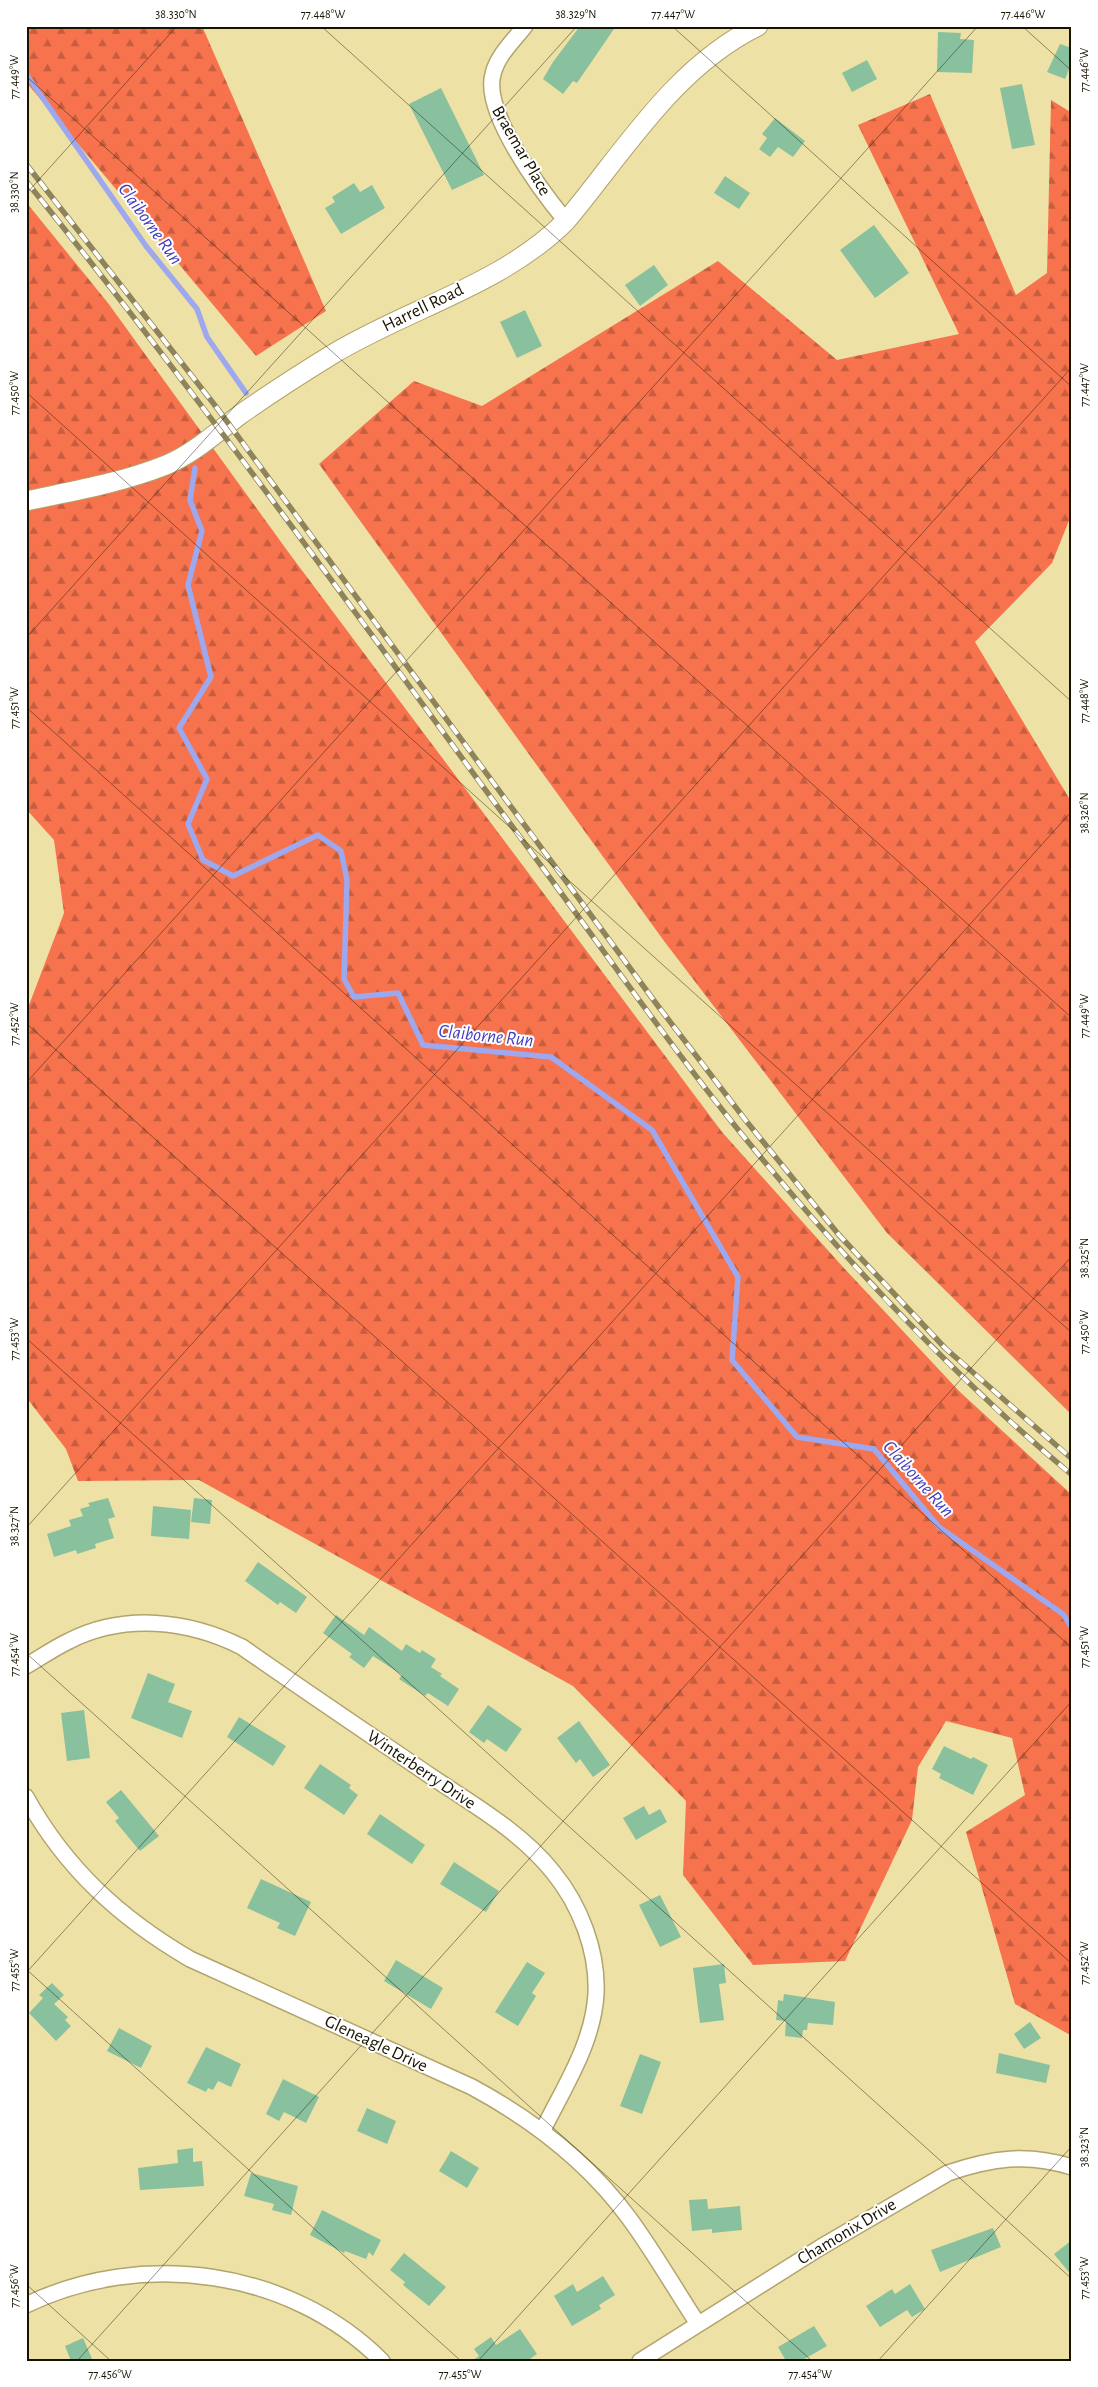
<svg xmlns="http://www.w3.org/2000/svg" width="1098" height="2387" font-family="'Alegreya Sans',sans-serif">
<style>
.forest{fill:url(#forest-firs)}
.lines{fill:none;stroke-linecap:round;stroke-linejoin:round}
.stream{stroke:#9da8ee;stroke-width:5.5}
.building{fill:#89c19e}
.minor-casing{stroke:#b1a46c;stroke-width:18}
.tertiary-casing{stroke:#b1a46c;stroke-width:21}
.minor{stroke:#fff;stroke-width:15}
.tertiary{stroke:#fff;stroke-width:19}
.rail-casing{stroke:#8e845b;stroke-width:5.5}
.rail{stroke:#fff;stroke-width:4;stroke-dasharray:11;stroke-linecap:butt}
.ticks{fill:none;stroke:#181300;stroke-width:1;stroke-opacity:0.45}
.labels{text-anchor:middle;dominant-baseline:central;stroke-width:4;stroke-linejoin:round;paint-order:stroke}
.street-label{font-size:18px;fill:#181300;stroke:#fff}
.water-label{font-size:19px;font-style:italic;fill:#423cc1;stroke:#fff}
.neatline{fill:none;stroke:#181300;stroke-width:2}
.ticks-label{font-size:12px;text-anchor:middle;fill:#181300}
</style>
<defs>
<pattern id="forest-firs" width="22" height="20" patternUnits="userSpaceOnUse" patternTransform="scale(1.25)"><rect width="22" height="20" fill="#f6734e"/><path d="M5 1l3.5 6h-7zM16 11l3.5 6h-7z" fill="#c65d3e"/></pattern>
</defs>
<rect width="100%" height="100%" fill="#eee1a6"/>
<g class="forest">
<polygon points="26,26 202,26 326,311 256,356 26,82"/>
<polygon points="930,94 1016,295 1047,273 1051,100 1072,113 1072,513 1052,563 975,642 1072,803 1072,1415 887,1233 664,941 319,464 414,381 482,406 718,261 837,360 959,334 858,125"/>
<polygon points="26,202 108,303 289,553 722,1132 842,1266 960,1392 1072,1495 1072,2036 1015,2004 966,1832 1025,1795 1012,1738 946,1721 918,1767 912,1820 845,1961 753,1965 683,1875 686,1801 573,1686 199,1480 78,1481 66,1449 26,1397 26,1013 64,913 54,840 26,809"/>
</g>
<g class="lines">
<g class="stream">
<polyline points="26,74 146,246 197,309 207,337 246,393"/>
<polyline points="195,468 190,500 202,531 188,585 211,677 179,728 207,779 188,824 203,860 233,876 318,835 341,851 347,880 344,979 354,997 398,993 423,1045 551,1057 652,1130 738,1277 732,1360 797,1437 874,1449 939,1527 1063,1614 1072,1628"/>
</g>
</g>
<g class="building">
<polygon points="580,26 616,26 577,83 573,81 563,94 543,79 553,62"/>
<polygon points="938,32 961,33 960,39 974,40 972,73 937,72"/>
<polygon points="1060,44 1072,48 1072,62 1065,79 1047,72"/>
<polygon points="867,60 877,79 852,92 842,73"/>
<polygon points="1022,84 1035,145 1012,149 1000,88"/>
<polygon points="441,88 484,175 452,190 409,104"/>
<polygon points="775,118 805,141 793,157 778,147 770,157 759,149 767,138 762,134"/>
<polygon points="725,176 750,193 739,209 714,193"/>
<polygon points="354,183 360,192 372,185 385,208 341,234 325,208 335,202 332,197"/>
<polygon points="874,225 909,273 875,298 840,250"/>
<polygon points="654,265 668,285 640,306 625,285"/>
<polygon points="525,310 542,346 517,358 500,322"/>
<polygon points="108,1498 115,1517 108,1519 114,1538 95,1544 96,1548 77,1554 76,1550 54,1557 47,1534 71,1526 69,1520 83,1516 80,1509 90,1506 88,1503"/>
<polygon points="194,1498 212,1500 210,1524 191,1522"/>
<polygon points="153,1506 191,1510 189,1539 151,1536"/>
<polygon points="258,1562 307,1597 296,1613 280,1602 278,1605 245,1581"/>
<polygon points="336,1615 364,1635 369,1627 402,1651 406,1644 420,1653 422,1650 436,1659 431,1667 442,1674 440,1676 459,1689 448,1706 428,1693 425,1696 399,1679 402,1675 373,1656 364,1668 349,1657 352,1654 323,1633"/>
<polygon points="148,1673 175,1684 168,1702 192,1711 182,1738 131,1718"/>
<polygon points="488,1705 522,1729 506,1752 487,1739 484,1743 469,1732"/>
<polygon points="84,1710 90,1758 67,1761 61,1713"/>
<polygon points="239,1717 286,1746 273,1766 227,1737"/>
<polygon points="579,1721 610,1765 593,1777 580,1759 576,1763 557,1738"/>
<polygon points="944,1746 971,1759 973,1757 988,1765 973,1795 939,1778 941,1774 932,1769"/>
<polygon points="320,1764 351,1785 349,1788 358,1795 344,1815 304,1788"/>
<polygon points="121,1790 159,1836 140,1851 115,1821 119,1818 106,1802"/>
<polygon points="644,1806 649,1815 660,1809 667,1822 636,1840 623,1818"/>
<polygon points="380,1814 425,1845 412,1864 367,1834"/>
<polygon points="454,1862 499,1891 486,1912 440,1884"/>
<polygon points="261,1879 311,1902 295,1936 277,1928 280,1923 247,1908"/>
<polygon points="660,1895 681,1937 660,1947 639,1905"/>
<polygon points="396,1960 443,1988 431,2009 384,1981"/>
<polygon points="527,1962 545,1973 532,1993 536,1996 518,2026 495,2012"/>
<polygon points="724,1964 726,1983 719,1984 724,2020 700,2023 693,1968"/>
<polygon points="52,1983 64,1995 54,2004 68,2017 65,2020 71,2026 56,2041 29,2013 43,1998 39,1995"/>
<polygon points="784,1994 835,2002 833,2025 808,2023 807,2030 803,2030 802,2038 785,2036 786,2021 776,2020 778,2000 783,2001"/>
<polygon points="1030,2022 1041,2038 1024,2049 1014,2034"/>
<polygon points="119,2028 152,2046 141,2068 107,2051"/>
<polygon points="206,2047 241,2064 231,2087 218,2081 213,2090 208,2088 206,2092 187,2083"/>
<polygon points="999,2053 1050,2065 1046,2083 996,2073"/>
<polygon points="640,2054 661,2062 642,2114 620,2106"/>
<polygon points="283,2079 319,2097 306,2123 284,2112 279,2121 266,2114"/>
<polygon points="367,2108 396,2121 387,2144 357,2131"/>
<polygon points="193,2148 193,2162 202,2161 204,2186 140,2190 138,2168 178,2163 177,2150"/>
<polygon points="451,2151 479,2168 467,2188 439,2171"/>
<polygon points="251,2173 298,2186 291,2215 272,2210 274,2204 244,2196"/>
<polygon points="707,2199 708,2209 740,2206 742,2230 712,2233 712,2229 692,2231 689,2200"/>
<polygon points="322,2210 381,2240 373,2256 369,2252 366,2259 345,2251 344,2253 310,2235"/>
<polygon points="993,2228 1001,2247 940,2272 931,2250"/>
<polygon points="1072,2240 1072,2276 1054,2254"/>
<polygon points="404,2253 446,2287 429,2306 403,2285 405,2282 390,2270"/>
<polygon points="603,2276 615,2295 599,2305 601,2309 572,2326 554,2296 573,2284 577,2292"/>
<polygon points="910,2284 925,2309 912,2317 907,2310 880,2327 866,2306 892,2289 895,2294"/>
<polygon points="814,2326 827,2346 801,2361 786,2361 778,2347"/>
<polygon points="520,2329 537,2354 527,2361 472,2361 479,2356 474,2349 491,2337 496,2345"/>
<polygon points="83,2338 93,2361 71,2361 65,2346"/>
</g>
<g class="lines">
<defs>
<g id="minor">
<path d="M525,26C514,40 497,56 493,74C482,112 542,192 566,221"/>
<path d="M26,1666C40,1658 54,1648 69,1641C124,1613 188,1620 242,1647C305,1691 369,1734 432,1777C474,1805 521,1832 553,1872C580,1905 598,1951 596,1994C593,2044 564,2087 543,2130"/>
<path d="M26,1797C66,1869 120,1918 190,1959L472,2087C533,2120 588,2162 629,2218C654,2252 675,2289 698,2324"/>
<path d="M26,2305C142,2249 290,2269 382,2361"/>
<path d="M640,2361L821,2247L948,2173C992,2158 1027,2153 1072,2167"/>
</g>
<path id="tertiary" d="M26,501C73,491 121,483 166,465C193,454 217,432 241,414C271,393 302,373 333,354C409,308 502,285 566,221C624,152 674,67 758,26"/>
</defs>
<use href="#minor" class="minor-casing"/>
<use href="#tertiary" class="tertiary-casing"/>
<use href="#minor" class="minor"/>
<use href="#tertiary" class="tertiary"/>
<defs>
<g id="rail">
<polyline points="26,164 217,408 658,1006 747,1122 839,1235 945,1348 1072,1459"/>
<path d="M26,181C207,405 374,639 545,871C609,958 672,1048 740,1132C841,1256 949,1373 1072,1475"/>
</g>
</defs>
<use href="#rail" class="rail-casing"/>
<use href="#rail" class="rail"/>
</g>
<path class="ticks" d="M321,26L1072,702M672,26L1072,387M1022,26L1072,71M26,76L1072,1018M26,194L177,26M26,392L1072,1333M26,638L577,26M26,707L1072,1648M26,1023L1072,1964M26,1083L978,26M26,1338L1072,2279M26,1528L1072,367M26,1653L812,2361M26,1969L461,2361M26,1973L1072,811M26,2284L111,2361M77,2361L1072,1256M478,2361L1072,1701M878,2361L1072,2146"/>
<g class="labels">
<g class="street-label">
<text transform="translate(521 151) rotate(60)">Braemar Place</text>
<text transform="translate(423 308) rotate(-26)">Harrell Road</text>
<text transform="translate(421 1770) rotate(34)">Winterberry Drive</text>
<text transform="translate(376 2044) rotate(25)">Gleneagle Drive</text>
<text transform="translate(847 2232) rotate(-31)">Chamonix Drive</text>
</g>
<g class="water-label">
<text transform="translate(150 224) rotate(54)">Claiborne Run</text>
<text transform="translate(486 1036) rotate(6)">Claiborne Run</text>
<text transform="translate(918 1479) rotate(48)">Claiborne Run</text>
</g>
</g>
<rect width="1098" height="2387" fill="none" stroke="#ffffff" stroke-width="55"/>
<rect x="28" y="28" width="1042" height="2332" class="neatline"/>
<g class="ticks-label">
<text x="176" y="18">38.330°N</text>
<text x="323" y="18">77.448°W</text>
<text x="576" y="18">38.329°N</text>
<text x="673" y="18">77.447°W</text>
<text x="1023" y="18">77.446°W</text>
<text transform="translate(1084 70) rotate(-90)" y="4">77.446°W</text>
<text transform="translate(14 77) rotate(-90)" y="4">77.449°W</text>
<text transform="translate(14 192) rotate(-90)" y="4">38.330°N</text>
<text transform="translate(1084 385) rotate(-90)" y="4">77.447°W</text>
<text transform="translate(14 393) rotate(-90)" y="4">77.450°W</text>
<text transform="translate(1084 701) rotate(-90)" y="4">77.448°W</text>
<text transform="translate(14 708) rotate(-90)" y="4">77.451°W</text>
<text transform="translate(1084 813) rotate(-90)" y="4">38.326°N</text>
<text transform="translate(1084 1016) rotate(-90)" y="4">77.449°W</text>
<text transform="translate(14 1024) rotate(-90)" y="4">77.452°W</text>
<text transform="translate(1084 1258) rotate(-90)" y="4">38.325°N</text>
<text transform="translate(1084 1332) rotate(-90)" y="4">77.450°W</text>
<text transform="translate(14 1339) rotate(-90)" y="4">77.453°W</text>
<text transform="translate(14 1526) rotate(-90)" y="4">38.327°N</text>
<text transform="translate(1084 1647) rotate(-90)" y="4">77.451°W</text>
<text transform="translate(14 1655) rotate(-90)" y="4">77.454°W</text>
<text transform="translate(1084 1963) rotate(-90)" y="4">77.452°W</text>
<text transform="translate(14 1970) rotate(-90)" y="4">77.455°W</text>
<text transform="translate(1084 2147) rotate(-90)" y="4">38.323°N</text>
<text transform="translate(1084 2278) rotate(-90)" y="4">77.453°W</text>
<text transform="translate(14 2286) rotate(-90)" y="4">77.456°W</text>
<text x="110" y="2378">77.456°W</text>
<text x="460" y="2378">77.455°W</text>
<text x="810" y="2378">77.454°W</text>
</g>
</svg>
